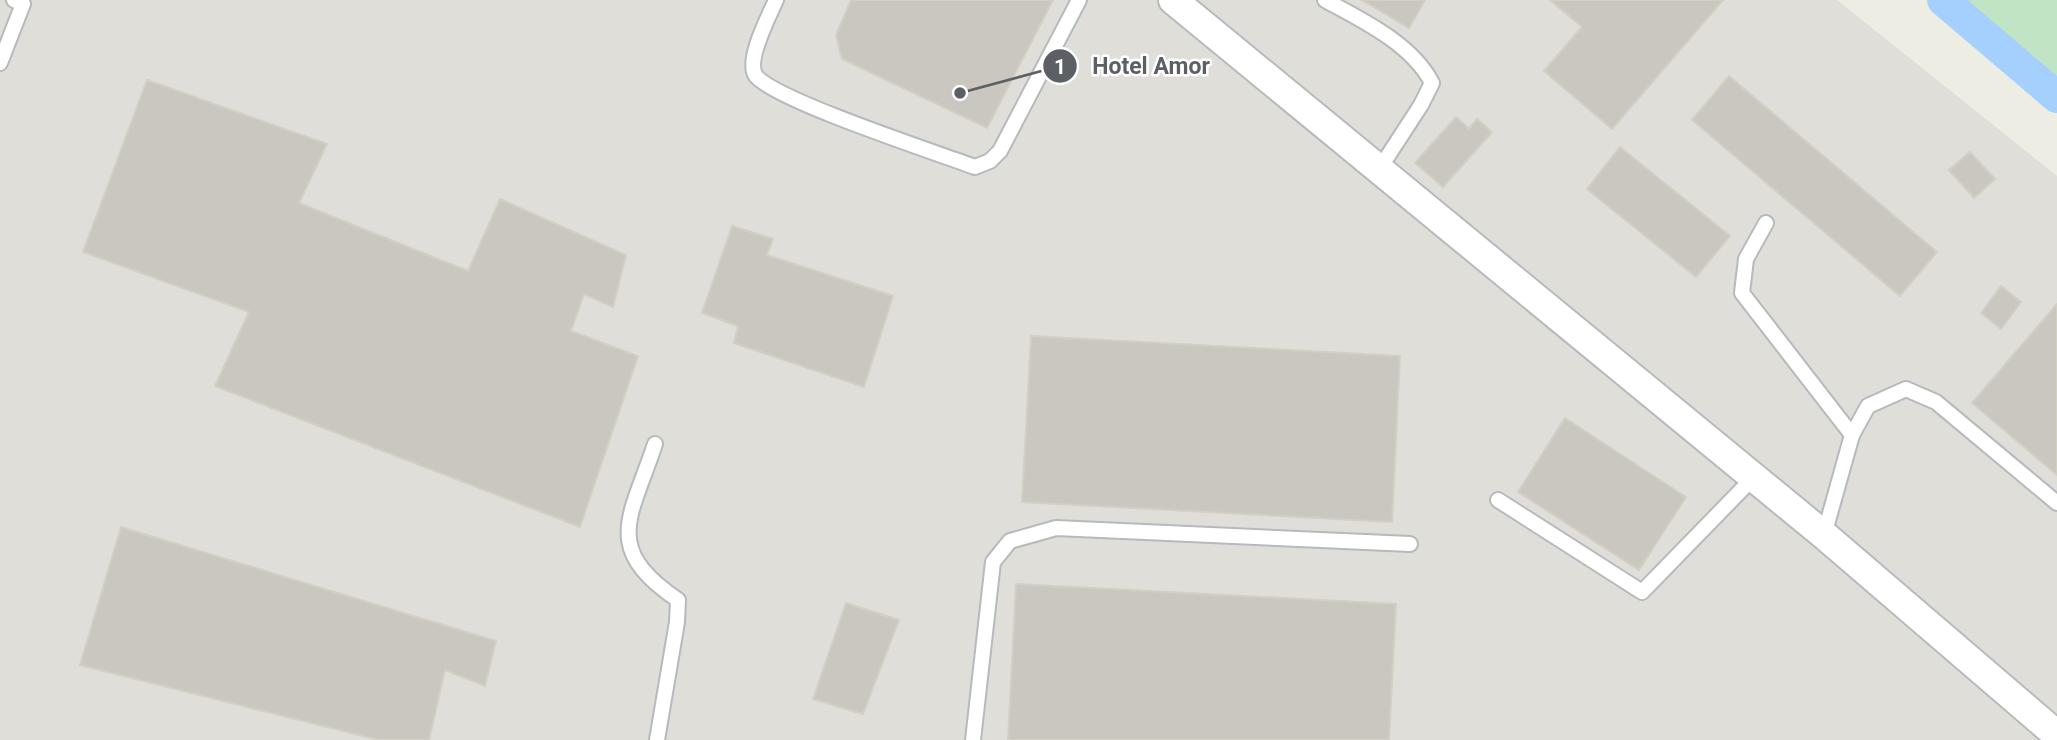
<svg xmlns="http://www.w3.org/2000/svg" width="2057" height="740" font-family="Roboto,sans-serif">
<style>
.industrial{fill:#e0ded8}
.green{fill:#c1e5c4}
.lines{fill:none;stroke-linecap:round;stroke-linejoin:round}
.canal{stroke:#a5d0fd;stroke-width:32}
.building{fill:#cac7c1;stroke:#d3cfc2;stroke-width:2}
.service-casing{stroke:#b6b9be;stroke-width:18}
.minor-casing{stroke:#b6b9be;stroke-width:32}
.service{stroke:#fff;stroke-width:14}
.minor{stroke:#fff;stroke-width:28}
.leader{fill:none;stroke:#5c5f64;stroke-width:2.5}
.callout-dot{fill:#5c5f64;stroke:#fff;stroke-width:2.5}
.mark-label{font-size:21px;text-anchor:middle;font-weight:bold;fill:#fff}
.callout-label{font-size:23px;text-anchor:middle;font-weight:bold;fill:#5c5f64;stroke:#fff;stroke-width:5;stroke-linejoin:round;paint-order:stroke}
</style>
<rect width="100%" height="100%" fill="#eeede4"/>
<polygon class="industrial" points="0,0 1837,0 2057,176 2057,740 0,740"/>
<polygon class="green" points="1943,0 2057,0 2057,97"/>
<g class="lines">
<polyline class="canal" points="1943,0 2057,97"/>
</g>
<g class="building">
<polygon points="851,0 1053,0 987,128 842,59 836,35"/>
<polygon points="1362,0 1425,0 1409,28"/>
<polygon points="1550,0 1723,0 1612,129 1544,71 1582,27"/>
<polygon points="1729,76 1937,252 1900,296 1692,120"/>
<polygon points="147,80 327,144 299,203 468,271 500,199 626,255 613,307 584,294 571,331 638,356 580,527 215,386 249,312 83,252"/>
<polygon points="1456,117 1469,129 1477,119 1492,132 1443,187 1415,163"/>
<polygon points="1620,147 1730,236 1696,277 1587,189"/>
<polygon points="1970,152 1995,179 1974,198 1949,170"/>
<polygon points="732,226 773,239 767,255 893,296 864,387 734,343 738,326 702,313"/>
<polygon points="2001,286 2021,302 2001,329 1981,313"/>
<polygon points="2057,304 2057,475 1972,403"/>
<polygon points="1031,336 1400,356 1392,522 1022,502"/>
<polygon points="1565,418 1686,497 1639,570 1518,492"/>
<polygon points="121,527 496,641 485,686 445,670 429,740 379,740 80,665"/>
<polygon points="1016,584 1396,604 1389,740 1008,740"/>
<polygon points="846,603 899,620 863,714 813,699"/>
</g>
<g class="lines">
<defs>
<g id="service">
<path d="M776,0C769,16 745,61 756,76C775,100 937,153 975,167L990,161L1000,151L1079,0"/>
<path d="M1325,0C1362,20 1412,44 1432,83L1421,105L1380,168"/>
<polyline points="0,63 23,4 14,0"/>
<polyline points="1766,223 1746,259 1742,293 1852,435 1824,535"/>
<polyline points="1852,435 1868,406 1906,389 1936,402 2057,503"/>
<path d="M655,444C631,517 601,548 678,600L677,622L657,740"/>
<polyline points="1498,500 1642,592 1754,477"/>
<polyline points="973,740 993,562 1010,541 1056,528 1410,544"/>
</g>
<polyline id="minor" points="1173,0 1824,535 2057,735"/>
</defs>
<use href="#service" class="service-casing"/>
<use href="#minor" class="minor-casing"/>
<use href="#service" class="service"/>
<use href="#minor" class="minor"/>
</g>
<path class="leader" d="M960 93L1060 66"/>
<g class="callout-dot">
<circle cx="960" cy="93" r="7"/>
<circle cx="1060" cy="66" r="18"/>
</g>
<g class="mark-label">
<text x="1060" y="74">1</text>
</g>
<g class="callout-label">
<text x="1151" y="74">Hotel Amor</text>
</g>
</svg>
